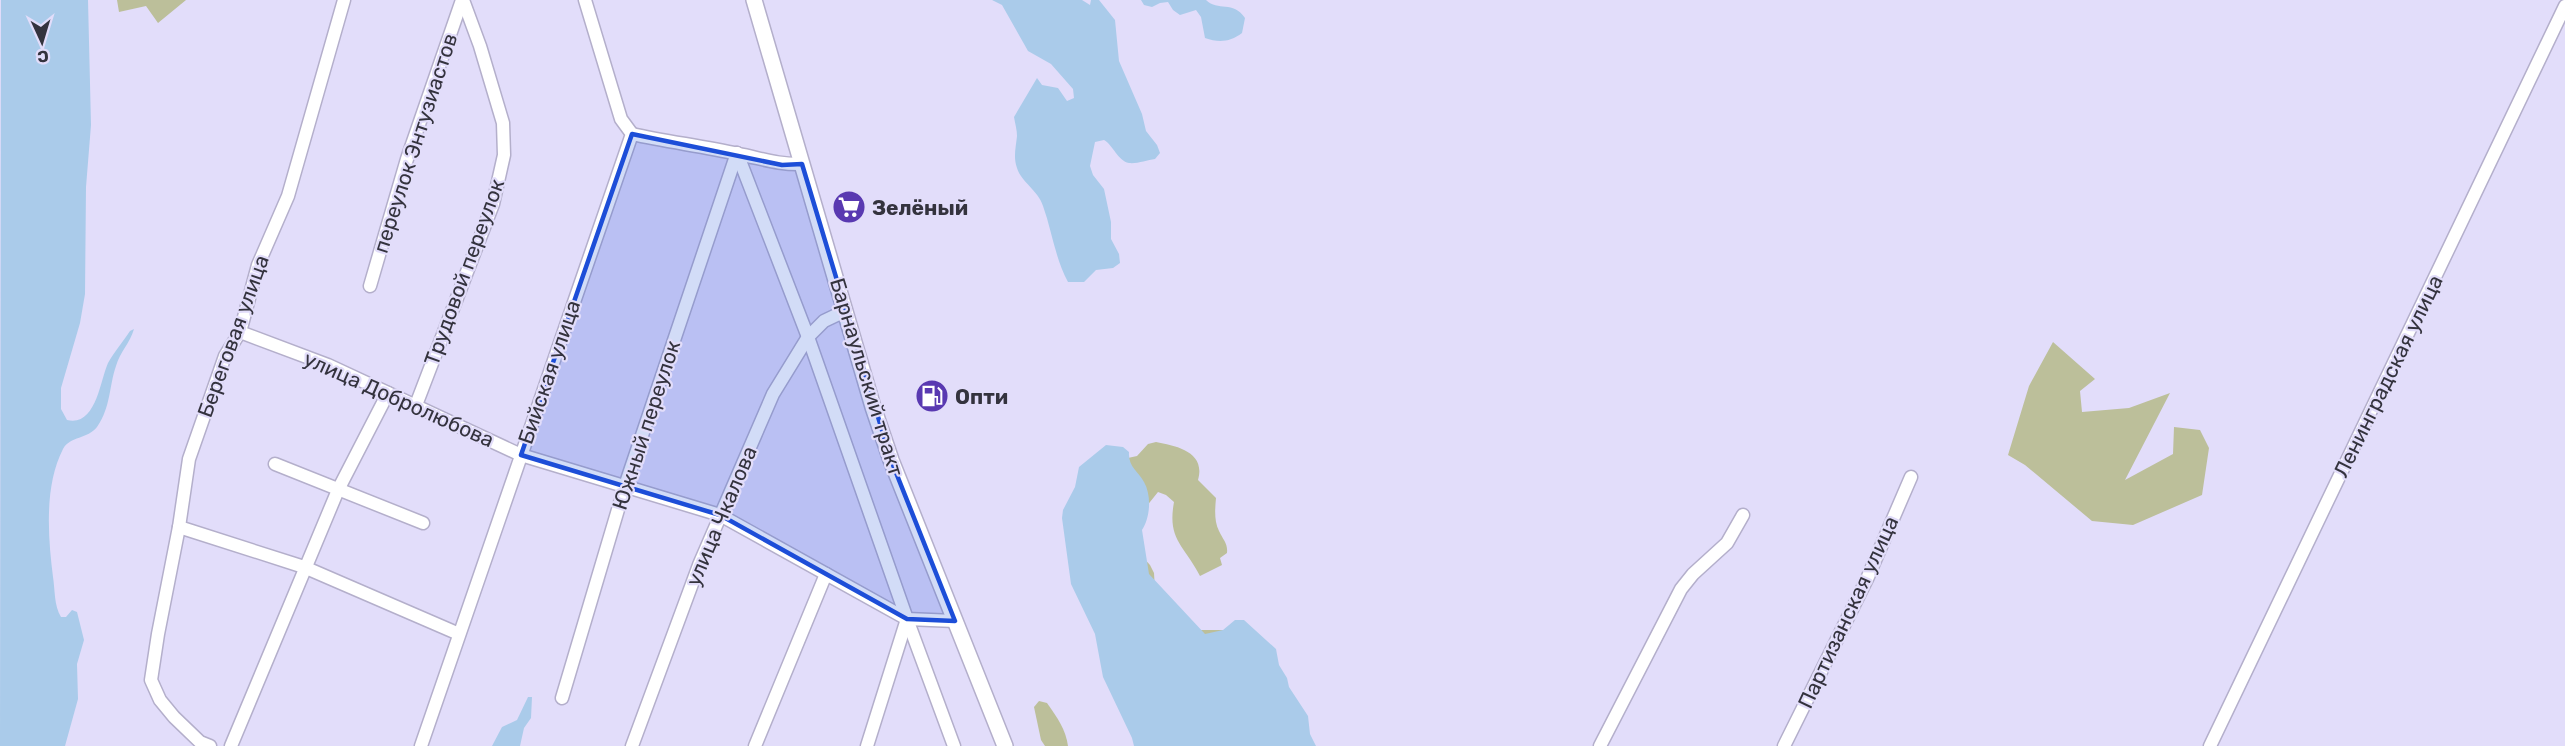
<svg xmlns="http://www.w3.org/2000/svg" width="2565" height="746" font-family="Rubik,sans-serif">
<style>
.green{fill:#bcbf9a}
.water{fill:#aacbea}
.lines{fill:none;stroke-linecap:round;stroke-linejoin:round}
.minor-casing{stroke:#b4afcb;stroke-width:15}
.major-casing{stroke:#b4afcb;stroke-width:18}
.minor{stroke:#fff;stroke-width:12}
.major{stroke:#fff;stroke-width:15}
.marked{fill:#1d4ed8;fill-opacity:0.2;stroke:#1d4ed8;stroke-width:4.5;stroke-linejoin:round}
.labels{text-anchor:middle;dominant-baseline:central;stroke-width:4.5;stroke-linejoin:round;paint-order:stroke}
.street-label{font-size:21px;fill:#34333e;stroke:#e2ddfa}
.poi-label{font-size:21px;font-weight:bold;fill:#34333e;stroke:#e2ddfa;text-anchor:start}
</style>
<rect width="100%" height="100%" fill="#e2ddfa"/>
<g class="green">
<polygon points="117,0 186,0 158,23 146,6 119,12"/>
<polygon points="2053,342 2095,379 2080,391 2082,412 2129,408 2170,393 2125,480 2173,454 2174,427 2200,430 2209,448 2202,495 2133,525 2092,521 2025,465 2008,455 2029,386"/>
<path d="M1156,442C1177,446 1206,452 1198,480L1216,498C1215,509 1214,521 1219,531C1223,540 1228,543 1227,553L1220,558L1222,565L1200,576C1184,545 1167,540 1174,502L1166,495L1158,492L1142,512V530L1137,544L1139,553L1150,565L1154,573L1155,590L1170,613L1180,616L1191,630H1223L1231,642L1257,636L1271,646L1274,655L1265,670C1268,687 1284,692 1291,707L1286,714L1270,721L1276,727L1268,731L1249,727L1221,726L1194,718L1181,707L1163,706L1156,700L1151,685L1143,679L1139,671L1137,663L1140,647L1124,638L1122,621L1112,606L1108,590L1110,571L1107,563L1093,549L1090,531L1095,494L1092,486L1105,463L1137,456L1148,444Z"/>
<path d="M1039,701L1047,703C1057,717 1066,730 1068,746H1045L1041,740L1034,707Z"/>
</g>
<g class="water">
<path d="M1,0H88L91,125L86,187L85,294L80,323L61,388V409L67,420C96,427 100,381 108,363C114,352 123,342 130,331L134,329C130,343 120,352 116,366C109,386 111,407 97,427C88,439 70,436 63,449C44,486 48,537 53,577C55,589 54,606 61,617H66L72,610L77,612L84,640L77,664L78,699L65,746H0Z"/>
<path d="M992,0H1082L1090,5L1091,0H1099L1115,20L1119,61L1142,114L1146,131L1157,145L1160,153L1155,159C1147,160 1137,164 1129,163C1118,161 1113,145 1104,140L1095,142L1090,166L1093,175L1104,189L1111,222V239L1119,254L1120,263L1113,268L1096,270L1084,282H1068C1055,258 1052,231 1043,206C1038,190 1021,182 1017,168C1013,157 1016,147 1017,136C1017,130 1015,123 1014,117L1037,78L1042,85L1058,88L1067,101L1074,98L1073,89L1051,64L1028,51L1002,5Z"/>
<path d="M1141,0H1206C1218,12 1233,0 1245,18L1242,33C1230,42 1219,43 1205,38L1201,17L1196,10L1180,15L1173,10L1168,2L1160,3L1152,7L1144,5Z"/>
<path d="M1106,445L1123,447L1129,452C1128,467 1138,471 1144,482C1152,496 1150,518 1142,530L1149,574L1205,634L1223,630L1235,620H1244L1276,649L1279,665L1287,678L1289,687L1308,716L1310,734L1316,746H1134L1132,738L1103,677L1095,634L1071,584L1062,518L1063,510L1075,487L1079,467Z"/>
<polygon points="528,697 532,697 531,718 524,728 520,746 492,746 502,727 517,720"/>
</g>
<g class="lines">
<defs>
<g id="minor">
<path d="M632,134C667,142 703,146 738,154C760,158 779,165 802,164"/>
<polyline points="737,153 808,337 907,619 954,746"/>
<polyline points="370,286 407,159 462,0"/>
<polyline points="240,332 328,365 521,455 720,515 907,619 955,621"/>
<polyline points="416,405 493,204 504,155 503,123 480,46 463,0"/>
<polyline points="275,464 423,523"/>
<polyline points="179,527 304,567 459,634"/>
<polyline points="562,698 625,486 737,153"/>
<polyline points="210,746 200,742 174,717 160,700 151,680 158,634 179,527 189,459 225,356 240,332 258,265 288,196 344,0"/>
<polyline points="231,746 338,490 388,393"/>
<polyline points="421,746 632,134 621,119 585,0"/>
<polyline points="632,746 699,565 773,394 808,337 824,321 845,311"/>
<polyline points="755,746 826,574"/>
<polyline points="867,746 907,619"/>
<polyline points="1600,746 1681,589 1693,574 1727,543 1743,515"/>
<polyline points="1784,746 1867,579 1911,477"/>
<polyline points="2210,746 2565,6"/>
</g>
<polyline id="major" points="754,0 873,407 891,460 1005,746"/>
</defs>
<use href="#minor" class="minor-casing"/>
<use href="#major" class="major-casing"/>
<use href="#minor" class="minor"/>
<use href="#major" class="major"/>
</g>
<path class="marked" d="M632,134L782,165L802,164L891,460L955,621L907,619L720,515L521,455Z"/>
<defs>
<symbol id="supermarket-disc" viewBox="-11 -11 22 22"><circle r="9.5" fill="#5939b1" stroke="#e2ddfa"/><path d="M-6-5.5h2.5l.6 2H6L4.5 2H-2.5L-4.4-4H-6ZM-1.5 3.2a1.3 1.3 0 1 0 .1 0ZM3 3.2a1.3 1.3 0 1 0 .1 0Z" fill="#fff"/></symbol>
<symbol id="fuel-disc" viewBox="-11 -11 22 22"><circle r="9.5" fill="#5939b1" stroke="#e2ddfa"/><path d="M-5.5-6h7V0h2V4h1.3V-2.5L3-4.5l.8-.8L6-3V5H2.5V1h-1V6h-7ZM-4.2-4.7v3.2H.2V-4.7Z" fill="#fff"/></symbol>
</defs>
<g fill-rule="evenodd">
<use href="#supermarket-disc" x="830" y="188" width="38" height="38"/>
<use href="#fuel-disc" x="913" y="377" width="38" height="38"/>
</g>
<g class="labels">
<g class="street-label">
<text transform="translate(415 143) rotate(-72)">переулок Энтузиастов</text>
<text transform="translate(464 272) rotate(-70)">Трудовой переулок</text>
<text transform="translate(233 336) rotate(-70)">Береговая улица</text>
<text transform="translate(549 372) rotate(-71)">Бийская улица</text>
<text transform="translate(2388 376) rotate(-64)">Ленинградская улица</text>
<text transform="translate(867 377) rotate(73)">Барнаульский тракт</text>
<text transform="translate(399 399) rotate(24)">улица Добролюбова</text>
<text transform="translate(646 425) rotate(-72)">Южный переулок</text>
<text transform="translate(721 516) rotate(-67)">улица Чкалова</text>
<text transform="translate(1848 612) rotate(-65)">Партизанская улица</text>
</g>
<g class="poi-label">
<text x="872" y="207">Зелёный</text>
<text x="955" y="396">Опти</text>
</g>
</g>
<g transform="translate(42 42) rotate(176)" stroke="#e2ddfa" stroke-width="4.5" paint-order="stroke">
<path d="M0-4.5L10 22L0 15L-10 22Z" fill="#34333e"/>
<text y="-9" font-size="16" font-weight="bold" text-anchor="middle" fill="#34333e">С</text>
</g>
</svg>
